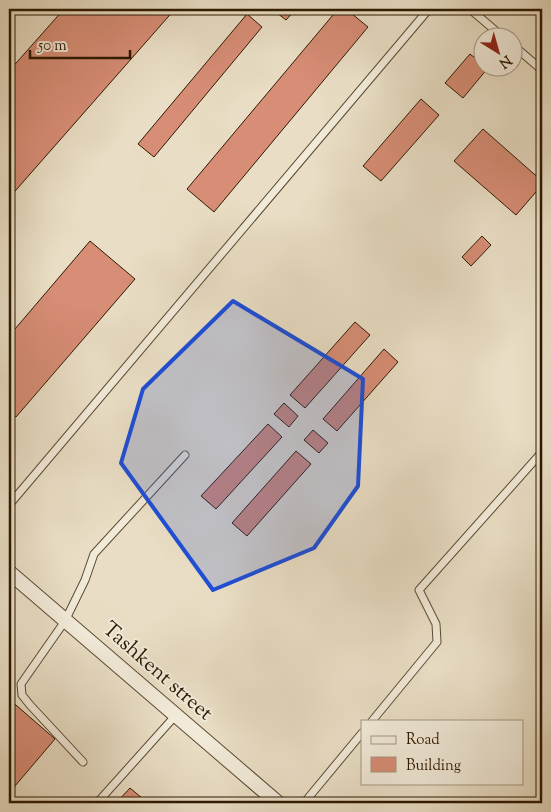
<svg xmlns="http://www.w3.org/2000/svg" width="551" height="812" font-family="'Sorts Mill Goudy',serif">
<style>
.building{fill:#d78d76;stroke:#2e1900}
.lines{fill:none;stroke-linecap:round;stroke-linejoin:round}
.service-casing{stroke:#5d4a31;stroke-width:9}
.minor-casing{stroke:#5d4a31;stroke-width:16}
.service{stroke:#f1ead9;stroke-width:7}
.minor{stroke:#f1ead9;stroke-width:14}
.marked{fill:#1d4ed8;fill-opacity:0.2;stroke:#1d4ed8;stroke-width:4;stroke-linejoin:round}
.labels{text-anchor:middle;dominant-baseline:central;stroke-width:4;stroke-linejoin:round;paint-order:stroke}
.street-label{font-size:21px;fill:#2e1900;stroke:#f1ead9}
</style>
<rect width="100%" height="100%" fill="#e9dec5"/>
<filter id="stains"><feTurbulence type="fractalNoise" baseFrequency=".004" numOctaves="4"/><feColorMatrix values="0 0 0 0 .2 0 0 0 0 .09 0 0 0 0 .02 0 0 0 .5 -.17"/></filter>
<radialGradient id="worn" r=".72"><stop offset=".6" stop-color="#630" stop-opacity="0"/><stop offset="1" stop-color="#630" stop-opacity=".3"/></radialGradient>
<g class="building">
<polygon points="64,9 175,9 9,198 9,71"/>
<polygon points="272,9 296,9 286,20"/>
<polygon points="338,9 346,9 368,27 214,212 187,189"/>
<polygon points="247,14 262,27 154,157 138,144"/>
<polygon points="470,54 484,65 484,68 488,68 463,98 445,83"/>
<polygon points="421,99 439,115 381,181 363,166"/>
<polygon points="483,129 542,181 542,185 516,215 454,161"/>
<polygon points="482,236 491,245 471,266 462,257"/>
<polygon points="90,241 135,279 16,417 9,411 9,336"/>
<polygon points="355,322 370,335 305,408 290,395"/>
<polygon points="384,349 398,362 337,431 323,419"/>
<polygon points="284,403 298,416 289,427 274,414"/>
<polygon points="268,424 282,437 216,509 201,496"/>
<polygon points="313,430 328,443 319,453 304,440"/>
<polygon points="296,451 311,464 247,536 232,523"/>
<polygon points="9,699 55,739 9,793"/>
<polygon points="130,788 148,803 116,803"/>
</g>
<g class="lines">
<defs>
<g id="service">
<polyline points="470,9 504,38"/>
<polyline points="514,46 542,70"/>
<polyline points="9,505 429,9"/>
<polyline points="372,721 437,642 436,624 419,590 542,452"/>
<polyline points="83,762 30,705 22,695 21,684 65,621 85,580 94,554 185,455"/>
<polyline points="97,803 176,715"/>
<polyline points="304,803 362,733"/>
</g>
<polyline id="minor" points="9,572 278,803"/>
</defs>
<use href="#service" class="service-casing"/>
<use href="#minor" class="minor-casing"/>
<use href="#service" class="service"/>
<use href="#minor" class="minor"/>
</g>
<path class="marked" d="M233,301L363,379L358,486L314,548L213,590L121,463L143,389Z"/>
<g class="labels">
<g class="street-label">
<text transform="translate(157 672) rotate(41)">Tashkent street</text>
</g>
</g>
<rect width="551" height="812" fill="none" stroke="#e9dec5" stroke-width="30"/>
<rect x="10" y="10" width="531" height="792" fill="none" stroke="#2e1900" stroke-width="2.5"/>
<rect x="15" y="15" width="521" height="782" fill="none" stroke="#2e1900"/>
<rect x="361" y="720" width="162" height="65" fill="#f1ead9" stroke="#a39682"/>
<rect x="371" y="736" width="25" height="8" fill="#f1ead9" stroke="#a39682"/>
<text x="406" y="744" font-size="15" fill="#2e1900">Road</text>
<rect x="371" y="757" width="25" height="15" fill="#d78d76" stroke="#a39682"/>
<text x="406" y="770" font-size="15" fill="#2e1900">Building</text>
<g transform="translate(498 52) rotate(143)"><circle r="24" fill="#f1ead9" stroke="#a39682"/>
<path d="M0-4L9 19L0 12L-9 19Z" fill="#8f2418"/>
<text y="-8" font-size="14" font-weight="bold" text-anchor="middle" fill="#2e1900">N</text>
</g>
<path d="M30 50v8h100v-8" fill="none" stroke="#2e1900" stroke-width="2.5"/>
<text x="38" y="50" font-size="15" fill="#2e1900" stroke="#f1ead9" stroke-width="4" paint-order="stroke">50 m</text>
<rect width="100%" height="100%" filter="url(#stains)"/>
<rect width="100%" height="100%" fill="url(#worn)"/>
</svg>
